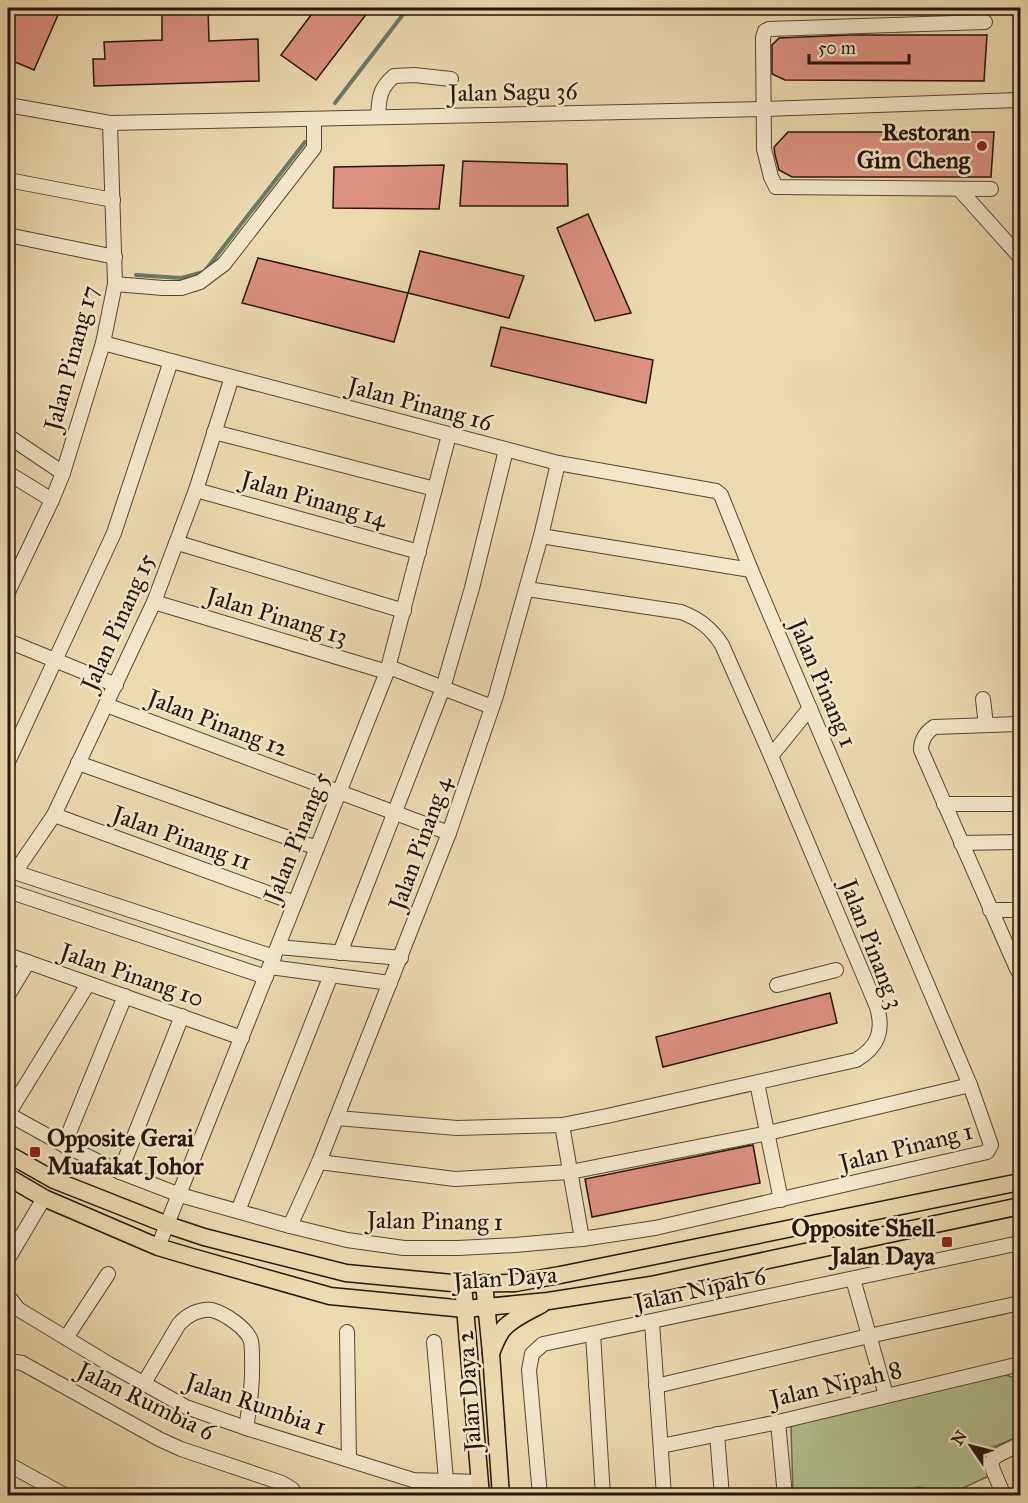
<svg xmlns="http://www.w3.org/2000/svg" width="1028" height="1503" font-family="'IM FELL Great Primer',serif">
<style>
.green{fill:#b2c18e;stroke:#6a6b4b;stroke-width:1.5}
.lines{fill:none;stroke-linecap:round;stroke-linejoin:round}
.stream{stroke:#6a7967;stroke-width:4}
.building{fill:#dc907f;stroke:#231508;stroke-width:1.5}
.minor-casing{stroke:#554632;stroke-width:16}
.major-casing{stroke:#231508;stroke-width:19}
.minor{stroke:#f2e7ca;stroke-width:14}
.major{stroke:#ebdaae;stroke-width:16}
.poi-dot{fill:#8f2418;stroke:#f2e7ca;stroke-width:2}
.labels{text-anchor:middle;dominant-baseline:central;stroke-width:5;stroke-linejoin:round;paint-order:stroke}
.street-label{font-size:24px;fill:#231508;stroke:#f2e7ca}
.poi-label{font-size:24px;font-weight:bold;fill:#231508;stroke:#f2e7ca;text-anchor:end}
</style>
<rect width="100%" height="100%" fill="#ebdaae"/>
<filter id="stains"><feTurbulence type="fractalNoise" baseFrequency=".00333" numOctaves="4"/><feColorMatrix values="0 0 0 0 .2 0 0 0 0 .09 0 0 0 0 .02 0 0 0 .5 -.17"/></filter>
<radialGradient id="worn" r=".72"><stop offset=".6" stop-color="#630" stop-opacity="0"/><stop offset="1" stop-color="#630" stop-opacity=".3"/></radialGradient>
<polygon class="green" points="1004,1374 1014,1378 1020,1390 1020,1436 983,1451 991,1475 952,1493 919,1487 891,1495 793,1495 791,1426 851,1409"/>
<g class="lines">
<g class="stream">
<polyline points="335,103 408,8"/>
<polyline points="136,275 181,278 204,272 305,142"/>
</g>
</g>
<g class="building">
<polygon points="17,8 61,8 34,70 8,59 8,29"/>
<polygon points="162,8 208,8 209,41 258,39 259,81 94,86 93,59 105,59 104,42 162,40"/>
<polygon points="309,8 371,8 316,80 281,55 311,15"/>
<polygon points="850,35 987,35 984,81 785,80 772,74 772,45 779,38"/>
<polygon points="788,132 994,132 991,177 792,177 779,170 775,155 774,147"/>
<polygon points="463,161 567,164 568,206 460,206"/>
<polygon points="444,165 439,209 333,208 334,167"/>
<polygon points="588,214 631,313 595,321 557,228"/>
<polygon points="420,251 524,276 509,318 408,293"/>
<polygon points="258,258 408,293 394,342 242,303"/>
<polygon points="501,327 653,360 646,403 491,366"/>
<polygon points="830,993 837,1023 663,1067 656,1037"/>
<polygon points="753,1145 760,1183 592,1217 585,1179"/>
</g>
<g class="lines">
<defs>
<g id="minor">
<polyline points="985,22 769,29 765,31 763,38 764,149 771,177 776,187 991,189"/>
<polyline points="8,105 110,123 765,109 1020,100"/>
<path d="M378,117C379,98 379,89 394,76L414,75L451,79"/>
<polyline points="8,180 113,200"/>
<polyline points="959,189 1020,257"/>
<polyline points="8,235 115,257"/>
<polyline points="115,284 163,288 181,288 200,282 224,264 314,148 314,119"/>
<polyline points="214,432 435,489"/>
<polyline points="8,436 63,473"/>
<polyline points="8,473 52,500"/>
<polyline points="196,490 419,552"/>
<polyline points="541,536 751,570"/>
<polyline points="178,543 404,611"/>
<polyline points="8,592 52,500 63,473 103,343 115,284 110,123"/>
<polyline points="154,602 387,672"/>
<polyline points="8,641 116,685"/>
<polyline points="389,667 492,707"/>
<polyline points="983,699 986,725"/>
<polyline points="106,705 449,833"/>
<path d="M1020,724L934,727C925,733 921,740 921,750L1017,969L1020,974"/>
<polyline points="771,756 810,708"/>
<polyline points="8,762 114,533 171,361"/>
<polyline points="78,763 317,848"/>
<polyline points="944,804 1020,804"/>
<polyline points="54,815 295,903"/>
<polyline points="961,843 1020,842"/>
<polyline points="8,870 274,957"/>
<polyline points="15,872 54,815 154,602 196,490 232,377"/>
<polyline points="8,891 266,977"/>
<polyline points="990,910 1020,910"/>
<polyline points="278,947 401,958"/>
<polyline points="340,953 443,688 472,588 506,450"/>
<polyline points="8,955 242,1038"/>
<polyline points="270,967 390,983"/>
<polyline points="88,984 8,1114 64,1145 120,1172 180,1195 290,1226 347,1240 404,1248 458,1248 515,1245 582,1239 655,1228 983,1153 987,1152 991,1145 970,1085 751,570 721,495 716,491 558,463 103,343"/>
<polyline points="777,985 836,970"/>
<polyline points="8,995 28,962"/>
<polyline points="757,1083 781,1200"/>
<path d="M337,1118L457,1128L562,1125L607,1116L856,1060C878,1047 884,1031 877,1007L771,756L722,645C712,629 700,619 681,612L527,589"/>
<polyline points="562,1125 582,1239"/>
<polyline points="64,1145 125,996"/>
<polyline points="319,1162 455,1179 570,1172 768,1133 970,1085"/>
<polyline points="120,1172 182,1016"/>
<polyline points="238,1211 331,975"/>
<polyline points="290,1226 319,1162 449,833 496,696 541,536 558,463"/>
<polyline points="158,1247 387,672 449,435"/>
<polyline points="8,1259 44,1198"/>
<polyline points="853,1279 886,1395"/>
<polyline points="8,1296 18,1309 109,1364 186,1407 246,1428 413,1480 480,1482"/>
<polyline points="652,1322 664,1496"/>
<polyline points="347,1332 349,1460"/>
<polyline points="593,1334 603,1496"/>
<polyline points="66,1338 108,1274"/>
<polyline points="434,1342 446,1480"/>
<polyline points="8,1363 16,1362 22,1363 159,1439 181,1449 282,1483 292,1489 296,1496"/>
<path d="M144,1383L179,1324C187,1315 200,1308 212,1310C224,1313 247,1328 251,1341C252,1346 252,1353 252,1359C253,1383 250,1405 246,1428"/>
<polyline points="656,1386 869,1336 1020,1303"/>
<polyline points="778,1422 785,1496"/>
<polyline points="717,1434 722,1496"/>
<polyline points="661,1446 778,1422 1020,1364"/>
<polyline points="8,1464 66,1496"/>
<polyline points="540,1496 529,1370 532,1354 543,1344 1020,1243"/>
<polyline points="1004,1496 993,1470 991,1462 996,1456 1020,1444"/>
</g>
<g id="major">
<polyline points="8,1154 54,1180 168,1225 204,1237 346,1273 463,1284 515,1283 560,1275 1020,1182"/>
<polyline points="8,1177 44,1198 158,1247 192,1257 330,1296 465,1309 548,1301 651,1285 1020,1206"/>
<polyline points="484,1283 491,1353 501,1496"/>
<polyline points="463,1284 481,1496"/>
<path d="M491,1353C495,1344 498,1334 505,1327C515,1317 530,1311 542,1304"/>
</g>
</defs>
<use href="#minor" class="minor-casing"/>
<use href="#major" class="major-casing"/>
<use href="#minor" class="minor"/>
<use href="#major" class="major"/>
</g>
<g class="poi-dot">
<circle cx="982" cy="146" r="6"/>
<rect x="29" y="1146" width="12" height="12" rx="3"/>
<rect x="941" y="1236" width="12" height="12" rx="3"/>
</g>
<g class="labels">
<g class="street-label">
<text transform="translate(513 92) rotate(-1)">Jalan Sagu 36</text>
<text transform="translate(71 358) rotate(-75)">Jalan Pinang 17</text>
<text transform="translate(420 404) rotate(15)">Jalan Pinang 16</text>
<text transform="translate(314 499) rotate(16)">Jalan Pinang 14</text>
<text transform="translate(277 616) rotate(17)">Jalan Pinang 13</text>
<text transform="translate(118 622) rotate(-66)">Jalan Pinang 15</text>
<text transform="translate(823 683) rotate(67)">Jalan Pinang 1</text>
<text transform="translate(218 723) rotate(21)">Jalan Pinang 12</text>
<text transform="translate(297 837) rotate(-68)">Jalan Pinang 5</text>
<text transform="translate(182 838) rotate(20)">Jalan Pinang 11</text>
<text transform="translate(420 843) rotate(-70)">Jalan Pinang 4</text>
<text transform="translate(872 944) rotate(69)">Jalan Pinang 3</text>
<text transform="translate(132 975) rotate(19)">Jalan Pinang 10</text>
<text transform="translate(906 1147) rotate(-14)">Jalan Pinang 1</text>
<text transform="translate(435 1221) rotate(1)">Jalan Pinang 1</text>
<text transform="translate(505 1278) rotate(-4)">Jalan Daya</text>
<text transform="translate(700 1289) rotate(-12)">Jalan Nipah 6</text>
<text transform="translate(836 1384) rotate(-13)">Jalan Nipah 8</text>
<text transform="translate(469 1391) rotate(-94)">Jalan Daya 2</text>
<text transform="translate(146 1401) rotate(26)">Jalan Rumbia 6</text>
<text transform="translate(256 1404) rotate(19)">Jalan Rumbia 1</text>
</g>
<g class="poi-label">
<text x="970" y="132">Restoran<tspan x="970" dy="28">Gim Cheng</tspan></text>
<text x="47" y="1138" text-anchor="start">Opposite Gerai<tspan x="47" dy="28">Muafakat Johor</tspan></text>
<text x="935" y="1228">Opposite Shell<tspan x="935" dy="28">Jalan Daya</tspan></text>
</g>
</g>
<rect width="1028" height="1503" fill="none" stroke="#ebdaae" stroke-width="30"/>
<rect x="9" y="9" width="1010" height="1485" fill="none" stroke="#231508" stroke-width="3"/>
<rect x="15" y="15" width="998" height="1473" fill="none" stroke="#231508" stroke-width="1.5"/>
<g transform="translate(971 1446) rotate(305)" stroke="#f2e7ca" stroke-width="4.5" paint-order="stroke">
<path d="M0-4.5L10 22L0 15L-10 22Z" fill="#231508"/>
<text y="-9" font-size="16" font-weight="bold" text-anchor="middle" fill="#231508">N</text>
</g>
<path d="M809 54v9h100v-9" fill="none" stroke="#231508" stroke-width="3"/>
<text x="818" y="54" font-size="18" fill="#231508" stroke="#f2e7ca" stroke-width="4.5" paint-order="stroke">50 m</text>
<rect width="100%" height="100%" filter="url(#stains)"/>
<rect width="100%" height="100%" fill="url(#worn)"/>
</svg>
